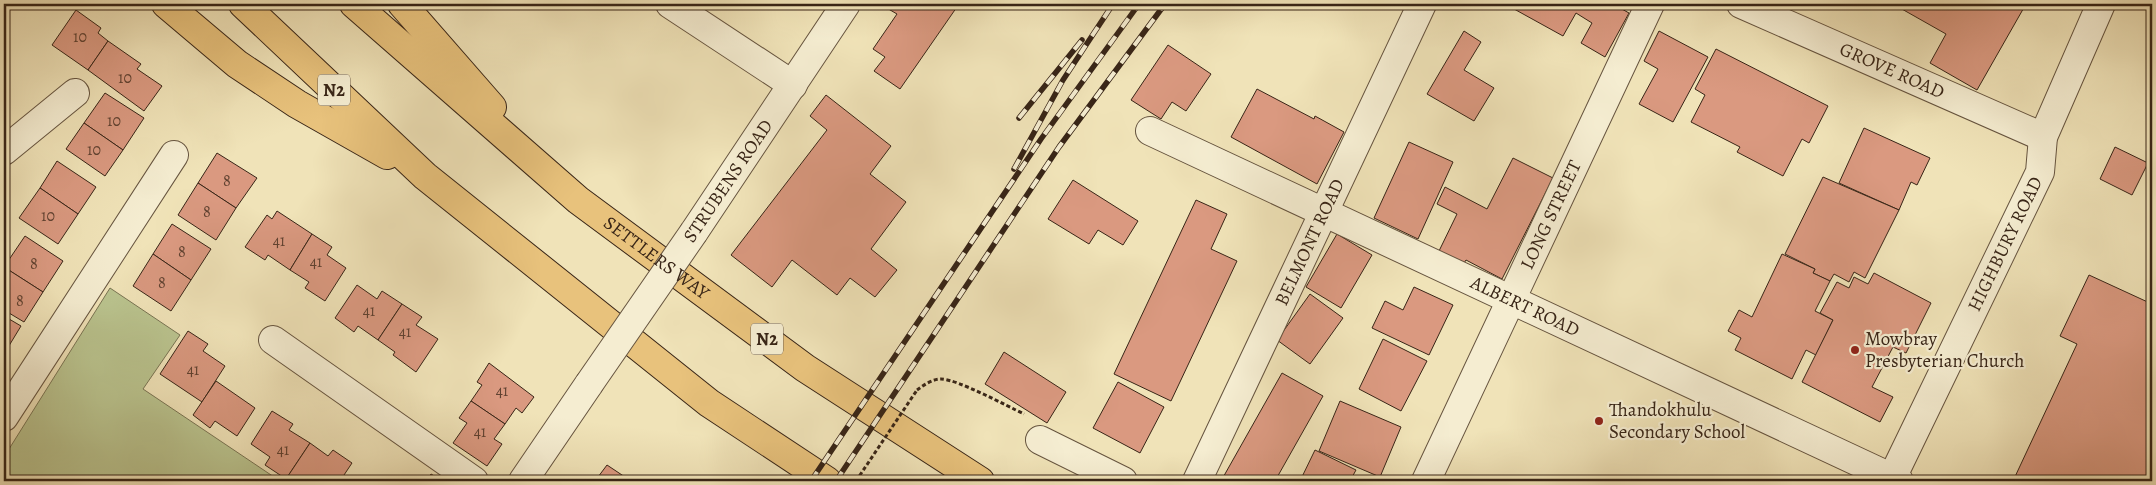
<svg xmlns="http://www.w3.org/2000/svg" width="2156" height="485" font-family="Alegreya,serif">
<style>
.green{fill:#bac48f;stroke:#797453}
.building{fill:#da9980;stroke:#382517}
.lines{fill:none;stroke-linecap:round;stroke-linejoin:round}
.minor-casing{stroke:#66543f;stroke-width:30}
.highway-casing{stroke:#382517;stroke-width:30}
.path{stroke:#382517;stroke-width:3;stroke-dasharray:4 2.5;stroke-linecap:butt}
.minor{stroke:#f5edd1;stroke-width:28}
.highway{stroke:#e8c27c;stroke-width:28}
.rail-casing{stroke:#382517;stroke-width:5.5}
.rail{stroke:#f5edd1;stroke-width:4;stroke-dasharray:11;stroke-linecap:butt}
.minor-bridge-casing{stroke:#66543f;stroke-width:30;stroke-linecap:butt}
.path-bridge{stroke:#382517;stroke-width:3;stroke-dasharray:4 2.5;stroke-linecap:butt}
.minor-bridge{stroke:#f5edd1;stroke-width:28}
.poi-dot{fill:#8f2418;stroke:#f5edd1;stroke-width:2}
.labels{text-anchor:middle;dominant-baseline:central;stroke-width:4.5;stroke-linejoin:round;paint-order:stroke}
.number-label{font-size:16px;fill:#604231}
.shield{fill:#f5edd1;stroke:#71614f;stroke-width:1}
.shield-label{font-size:18px;font-weight:bold;fill:#382517}
.street-label{font-size:19px;fill:#382517;stroke:#f5edd1}
.poi-label{font-size:19px;fill:#382517;stroke:#f5edd1;text-anchor:start}
</style>
<rect width="100%" height="100%" fill="#f0e3b8"/>
<filter id="stains"><feTurbulence type="fractalNoise" baseFrequency=".004" numOctaves="4"/><feColorMatrix values="0 0 0 0 .2 0 0 0 0 .09 0 0 0 0 .02 0 0 0 .5 -.17"/></filter>
<radialGradient id="worn" r=".72"><stop offset=".6" stop-color="#630" stop-opacity="0"/><stop offset="1" stop-color="#630" stop-opacity=".3"/></radialGradient>
<polygon class="green" points="110,288 180,335 143,389 280,481 4,481 4,457"/>
<g class="building">
<polygon points="887,4 959,4 900,89 874,71 885,57 873,49 897,14 885,7"/>
<polygon points="1505,4 1613,4 1629,13 1605,57 1581,43 1592,23 1576,13 1563,36"/>
<polygon points="1893,4 2026,4 1977,90 1930,63 1946,34"/>
<polygon points="76,10 101,28 98,33 108,41 88,70 52,45"/>
<polygon points="1464,31 1481,42 1464,70 1494,88 1474,121 1427,94"/>
<polygon points="1659,31 1708,57 1673,122 1639,104 1658,69 1644,61"/>
<polygon points="108,41 141,64 137,69 162,86 144,111 88,70"/>
<polygon points="1168,45 1211,74 1186,111 1172,102 1161,119 1131,100"/>
<polygon points="1716,49 1828,106 1809,143 1802,139 1783,176 1737,152 1740,147 1691,122 1705,95 1695,89"/>
<polygon points="1257,89 1314,119 1315,116 1344,132 1317,184 1231,137"/>
<polygon points="105,93 144,118 123,150 84,123"/>
<polygon points="826,95 891,146 870,174 906,202 871,249 897,270 875,297 850,278 837,295 792,260 772,287 731,255 827,130 810,116"/>
<polygon points="84,123 123,150 105,176 66,149"/>
<polygon points="1864,128 1930,158 1917,185 1911,182 1899,210 1839,183"/>
<polygon points="1409,142 1453,162 1418,239 1374,218"/>
<polygon points="2115,147 2148,163 2132,195 2100,179"/>
<polygon points="217,153 257,178 236,208 198,183"/>
<polygon points="1513,158 1553,178 1502,279 1466,260 1464,263 1439,251 1457,214 1437,204 1445,187 1487,209"/>
<polygon points="57,161 96,187 78,214 40,188"/>
<polygon points="1823,177 1899,210 1865,278 1854,272 1849,282 1834,274 1830,281 1813,273 1815,269 1785,254"/>
<polygon points="1073,180 1138,221 1123,245 1098,230 1089,244 1048,219"/>
<polygon points="198,183 236,208 216,240 178,215"/>
<polygon points="40,188 78,214 58,244 19,218"/>
<polygon points="1196,200 1227,214 1211,249 1237,261 1171,401 1114,374"/>
<polygon points="277,211 312,234 290,270 268,255 265,260 245,247 267,215 272,219"/>
<polygon points="172,224 211,249 191,280 153,254"/>
<polygon points="312,234 332,247 327,255 346,268 325,301 305,288 309,282 290,270"/>
<polygon points="1337,234 1372,255 1341,308 1306,287"/>
<polygon points="25,236 63,261 43,292 4,267"/>
<polygon points="153,254 191,280 171,311 133,286"/>
<polygon points="1782,254 1815,269 1813,273 1830,281 1815,311 1833,320 1816,355 1806,350 1792,379 1735,350 1741,338 1728,331 1739,310 1752,317"/>
<polygon points="4,267 43,292 24,322 4,310"/>
<polygon points="1874,273 1931,303 1906,353 1893,347 1872,387 1893,397 1880,422 1802,382 1833,320 1820,313 1837,282 1849,288 1854,277 1868,284"/>
<polygon points="2089,275 2152,304 2152,481 2013,481 2077,344 2060,336"/>
<polygon points="357,285 377,299 382,291 402,304 378,340 358,326 354,332 335,318"/>
<polygon points="1414,287 1453,305 1429,355 1372,328 1385,301 1403,310"/>
<polygon points="1310,294 1343,318 1310,364 1277,340"/>
<polygon points="402,304 422,317 416,325 438,339 416,372 393,355 395,352 378,340"/>
<polygon points="4,316 21,326 4,354"/>
<polygon points="188,331 208,344 203,351 225,366 202,402 160,374"/>
<polygon points="1383,339 1427,361 1401,411 1359,389"/>
<polygon points="1004,352 1066,392 1047,423 985,384"/>
<polygon points="489,363 534,397 522,413 516,408 505,424 471,401 482,385 477,382"/>
<polygon points="1282,373 1323,396 1275,481 1221,481"/>
<polygon points="216,381 255,408 237,436 215,421 210,428 193,415"/>
<polygon points="1118,382 1164,407 1140,453 1093,428"/>
<polygon points="471,401 505,424 494,439 502,444 487,466 453,443 467,423 459,418"/>
<polygon points="1340,401 1401,427 1380,477 1319,451"/>
<polygon points="272,411 293,424 289,430 310,443 286,479 265,465 270,457 251,444"/>
<polygon points="310,443 328,456 333,450 352,463 340,481 289,481 286,479"/>
<polygon points="1315,450 1356,470 1350,481 1300,481"/>
<polygon points="607,465 631,481 595,481"/>
<polygon points="431,474 443,481 426,481"/>
</g>
<g class="lines">
<defs>
<g id="minor">
<polyline points="670,4 793,85"/>
<path id="s1" d="M1741,4L2043,137"/>
<path id="s2" d="M1150,131L1899,481"/>
<polyline points="4,151 75,93"/>
<polyline points="694,232 846,4"/>
<polyline points="273,340 474,481"/>
<polyline points="4,417 174,155"/>
<polyline points="1040,440 1123,481"/>
<path id="s3" d="M1892,478L2040,172L2043,137L2101,4"/>
<polyline points="523,481 589,384"/>
<path id="s4" d="M1197,481L1422,4"/>
<path id="s5" d="M1426,481L1650,4"/>
</g>
<g id="highway">
<polyline points="166,4 237,64 297,104 387,155"/>
<polyline points="243,4 425,176 709,403 827,481"/>
<path id="s6" d="M354,4L578,200L805,368L980,481"/>
<polyline points="402,4 492,107"/>
</g>
</defs>
<use href="#minor" class="minor-casing"/>
<use href="#highway" class="highway-casing"/>
<path class="path" d="M917,390C924,385 932,379 941,379C957,379 1007,406 1024,414"/>
<use href="#minor" class="minor"/>
<use href="#highway" class="highway"/>
<defs>
<g id="rail">
<polyline points="1019,118 1082,40"/>
<polyline points="1014,169 1063,80 1113,4"/>
<polyline points="811,481 1041,139 1139,4"/>
<polyline points="836,481 1059,147 1165,4"/>
</g>
</defs>
<use href="#rail" class="rail-casing"/>
<use href="#rail" class="rail"/>
<defs>
<polyline id="minor-bridge" points="589,384 694,232"/>
</defs>
<use href="#minor-bridge" class="minor-bridge-casing"/>
<polyline class="path-bridge" points="856,481 917,390"/>
<use href="#minor-bridge" class="minor-bridge"/>
</g>
<g class="poi-dot">
<circle cx="1855" cy="350" r="5"/>
<circle cx="1599" cy="421" r="5"/>
</g>
<g class="labels">
<g class="number-label">
<text x="80" y="37">10</text>
<text x="125" y="78">10</text>
<text x="114" y="121">10</text>
<text x="94" y="150">10</text>
<text x="227" y="181">8</text>
<text x="207" y="212">8</text>
<text x="48" y="216">10</text>
<text x="279" y="241">41</text>
<text x="182" y="252">8</text>
<text x="316" y="262">41</text>
<text x="34" y="264">8</text>
<text x="162" y="283">8</text>
<text x="20" y="301">8</text>
<text x="369" y="311">41</text>
<text x="405" y="332">41</text>
<text x="193" y="370">41</text>
<text x="502" y="391">41</text>
<text x="480" y="432">41</text>
<text x="283" y="450">41</text>
</g>
<g class="shield">
<rect x="318" y="74.5" width="32" height="31" rx="4"/>
<rect x="751" y="323.5" width="32" height="31" rx="4"/>
</g>
<g class="shield-label">
<text x="334" y="90">N2</text>
<text x="767" y="339">N2</text>
</g>
<g class="street-label">
<text stroke="none"><textPath href="#s1" startOffset="165">GROVE ROAD</textPath></text>
<text transform="translate(728 181) rotate(-56)">STRUBENS ROAD</text>
<text stroke="none"><textPath href="#s5" startOffset="294">LONG STREET</textPath></text>
<text stroke="none"><textPath href="#s4" startOffset="264">BELMONT ROAD</textPath></text>
<text stroke="none"><textPath href="#s3" startOffset="260">HIGHBURY ROAD</textPath></text>
<text stroke="none"><textPath href="#s6" startOffset="395">SETTLERS WAY</textPath></text>
<text stroke="none"><textPath href="#s2" startOffset="414">ALBERT ROAD</textPath></text>
</g>
<g class="poi-label">
<text x="1865" y="339">Mowbray<tspan x="1865" dy="22">Presbyterian Church</tspan></text>
<text x="1609" y="410">Thandokhulu<tspan x="1609" dy="22">Secondary School</tspan></text>
</g>
</g>
<rect width="2156" height="485" fill="none" stroke="#f0e3b8" stroke-width="20"/>
<rect x="5" y="5" width="2146" height="475" fill="none" stroke="#382517" stroke-width="2.5"/>
<rect x="10" y="10" width="2136" height="465" fill="none" stroke="#382517"/>
<rect width="100%" height="100%" filter="url(#stains)"/>
<rect width="100%" height="100%" fill="url(#worn)"/>
</svg>
